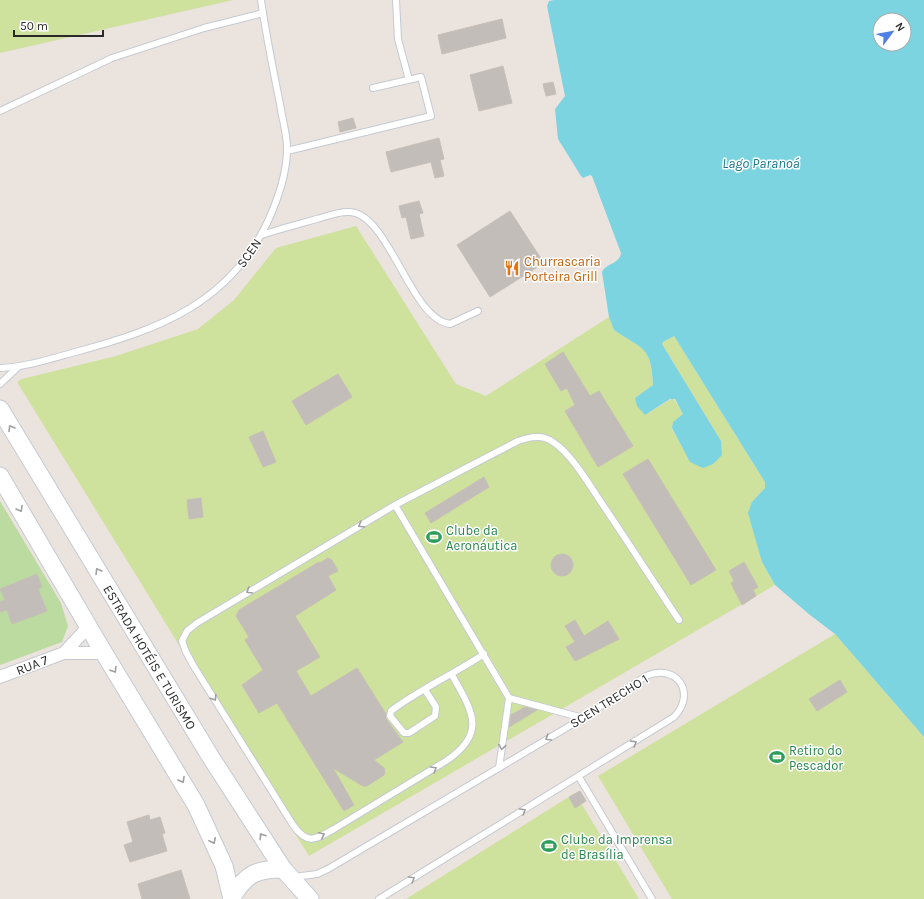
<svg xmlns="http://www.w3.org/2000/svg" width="924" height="899" font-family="Karla,sans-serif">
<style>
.green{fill:#bcdba0}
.pitch{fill:#cee19d}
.water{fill:#7cd4e1;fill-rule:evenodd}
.building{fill:#c3bdba;stroke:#c6bfb7}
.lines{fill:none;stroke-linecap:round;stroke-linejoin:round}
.lane-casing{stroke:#c5cad2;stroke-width:8}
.street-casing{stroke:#c5cad2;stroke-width:14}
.secondary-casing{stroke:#c5cad2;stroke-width:19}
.lane{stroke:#fff;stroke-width:6}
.street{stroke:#fff;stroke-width:12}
.secondary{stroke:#fff;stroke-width:17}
.oneway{stroke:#9f9f9f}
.labels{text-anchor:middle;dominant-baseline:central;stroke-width:3;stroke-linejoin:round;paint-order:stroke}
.street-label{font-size:13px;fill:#2a2a2a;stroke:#fff}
.food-label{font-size:13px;fill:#c56008;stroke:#fff;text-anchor:start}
.leisure-label{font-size:13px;fill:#27864d;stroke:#fff;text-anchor:start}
.water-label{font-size:14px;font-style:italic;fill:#1c758c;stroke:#fff}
</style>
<rect width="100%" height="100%" fill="#ebe3de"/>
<polygon class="green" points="0,501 61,603 68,626 62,642 0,665"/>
<g class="pitch">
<polygon points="0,0 233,0 0,53"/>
<path d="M356,226L456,384L486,396L609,317L614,330C644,350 650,343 653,385L635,398L645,415L673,398L683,413L682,416L673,422L672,429L690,461L721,441L662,344L663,342L674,336L765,482V488L752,502L762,562L775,585L309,856L17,382L22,379L116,356L198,329L234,300L276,248Z"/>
<polygon points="835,634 924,737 924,899 672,899 598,776"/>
<polygon points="575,793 639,899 406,899"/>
</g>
<path class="water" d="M554,0H924V737L835,634L810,615L775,585L762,562L748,513L752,502L765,488V482L674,336L663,342L662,344L721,441L722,455L713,464L703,468L690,462L672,428L673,422L683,414L675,399H670L645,415L637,406L635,398L653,385C651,345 643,350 614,330L609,317L602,272C606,263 620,264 621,253L592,176L590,175L583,178L581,176L558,139L555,109L565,96L547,6L549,1ZM880,20H904V44H880Z"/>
<g class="building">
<polygon points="502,19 506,38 442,54 438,35"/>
<polygon points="503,66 512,103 479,111 470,75"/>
<polygon points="553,82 556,94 546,96 543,84"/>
<polygon points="353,118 356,128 340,132 338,122"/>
<polygon points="439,138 444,159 440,160 444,176 435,178 431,162 391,172 386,152"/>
<polygon points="419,201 423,213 419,214 424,236 411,239 406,217 402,218 399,206"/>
<polygon points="510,211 544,263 490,297 457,245"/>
<polygon points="563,352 590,396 599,391 633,446 598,467 565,411 575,405 567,388 561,391 545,364"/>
<polygon points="338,374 352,397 306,425 292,401"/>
<polygon points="263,431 276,462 263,467 249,437"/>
<polygon points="648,459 716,570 691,585 623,474"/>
<polygon points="484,477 489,487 431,523 425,513"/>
<polygon points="201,498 203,517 189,519 187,500"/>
<circle cx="562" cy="565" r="11"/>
<polygon points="328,558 332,560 338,571 328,576 336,590 295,616 320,657 296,671 311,696 357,668 386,714 386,719 403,742 374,760 384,768 385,773 384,775 367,786 363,786 333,768 354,805 344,811 277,703 259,713 242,685 263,670 245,640 249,637 236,616 239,610 319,562 320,563"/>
<polygon points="744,562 758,587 753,590 756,596 742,605 731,583 734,581 729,571"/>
<polygon points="37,574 42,587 38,589 47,611 12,624 7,610 0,612 0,602 5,600 0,589"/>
<polygon points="575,620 584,636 608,621 619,639 575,661 566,647 575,642 565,626"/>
<polygon points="840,680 847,692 817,711 809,699"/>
<polygon points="525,707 537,710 509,727 511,715"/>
<polygon points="580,791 586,801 575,808 569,797"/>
<polygon points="149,815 150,820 160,817 165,833 162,834 167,851 130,862 124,845 133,842 127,822"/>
<polygon points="181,870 190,899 142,899 138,884"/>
</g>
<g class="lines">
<defs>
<g id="lane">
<polyline points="396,0 398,39 409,80"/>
<polyline points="0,111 112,58 204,28 263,13"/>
<polyline points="287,151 431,116 421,77 373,88"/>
<path d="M262,235C280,229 299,224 317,219C328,216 339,211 350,212C389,214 411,320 450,324L478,311"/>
<path d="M0,368C27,367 53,358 79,351C161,329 230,302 268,221C278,199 286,176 287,152C288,136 282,119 280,104C273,69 266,35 261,0"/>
<polyline points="0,384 18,367"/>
<polyline points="395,505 509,698 499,768"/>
<path d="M452,675C472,711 488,733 446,761L334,829C315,840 307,845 293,825L193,665L186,652L182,641L187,631L197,623L395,505L518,441C530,437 542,434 553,442C573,455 591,488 605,508C630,545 654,583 679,620"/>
<path d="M425,690L436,707L435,716L409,733H404L390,716L391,711C420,689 454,674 484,654"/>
<polyline points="509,698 583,718"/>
<polyline points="579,777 652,899"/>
<path d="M294,877L317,874L328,869L583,718L646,676C677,663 697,693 674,717L379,899"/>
</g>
<g id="street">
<polyline points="64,653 88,627"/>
<polyline points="0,677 64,653 104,653"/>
</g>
<g id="secondary">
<path id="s1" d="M0,409L210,756L283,869L310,899"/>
<polyline points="0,476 104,653 196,805 224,866 232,899"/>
<path d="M232,897C246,874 256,869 283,869"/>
</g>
</defs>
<use href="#lane" class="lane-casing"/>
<use href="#street" class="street-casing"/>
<use href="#secondary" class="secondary-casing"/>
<use href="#lane" class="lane"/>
<use href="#street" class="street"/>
<use href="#secondary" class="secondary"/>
</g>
<defs><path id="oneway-chevron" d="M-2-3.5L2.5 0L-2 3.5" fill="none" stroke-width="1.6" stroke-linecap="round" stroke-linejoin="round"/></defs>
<g class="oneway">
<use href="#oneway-chevron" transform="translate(11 428) rotate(-121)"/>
<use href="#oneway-chevron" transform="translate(20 509) rotate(60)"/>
<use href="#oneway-chevron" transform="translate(361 525) rotate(149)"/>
<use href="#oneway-chevron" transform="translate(98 571) rotate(-121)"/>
<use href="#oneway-chevron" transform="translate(249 591) rotate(149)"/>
<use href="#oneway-chevron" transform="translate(114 670) rotate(58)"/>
<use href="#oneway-chevron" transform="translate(214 698) rotate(58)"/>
<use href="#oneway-chevron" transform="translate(548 738) rotate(149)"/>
<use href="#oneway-chevron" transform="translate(634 743) rotate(-32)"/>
<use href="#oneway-chevron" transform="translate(502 747) rotate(99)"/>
<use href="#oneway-chevron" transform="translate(434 769) rotate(-31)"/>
<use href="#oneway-chevron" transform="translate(182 780) rotate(60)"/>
<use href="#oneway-chevron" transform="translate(523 811) rotate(-31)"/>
<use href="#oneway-chevron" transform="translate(322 835) rotate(-25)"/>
<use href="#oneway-chevron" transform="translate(262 836) rotate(-123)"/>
<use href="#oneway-chevron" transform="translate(213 841) rotate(65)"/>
<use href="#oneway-chevron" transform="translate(412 879) rotate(-31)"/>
</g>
<defs>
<symbol id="restaurant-bare" viewBox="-9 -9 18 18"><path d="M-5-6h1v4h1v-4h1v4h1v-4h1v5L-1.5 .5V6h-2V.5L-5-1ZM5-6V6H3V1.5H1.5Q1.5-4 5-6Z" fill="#e8710a" stroke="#fff" stroke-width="2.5" paint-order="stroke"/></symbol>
<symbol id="stadium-bare" viewBox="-9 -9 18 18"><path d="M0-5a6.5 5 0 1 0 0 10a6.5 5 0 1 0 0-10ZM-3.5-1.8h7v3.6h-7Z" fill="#2e9e5b" stroke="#fff" stroke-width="2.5" paint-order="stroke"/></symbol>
</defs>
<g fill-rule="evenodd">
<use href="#restaurant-bare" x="501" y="257" width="22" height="22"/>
<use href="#stadium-bare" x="423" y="526" width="22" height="22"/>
<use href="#stadium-bare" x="766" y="746" width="22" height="22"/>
<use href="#stadium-bare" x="538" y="835" width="22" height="22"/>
</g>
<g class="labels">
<g class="street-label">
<text transform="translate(249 253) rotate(-55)">SCEN</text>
<text stroke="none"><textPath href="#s1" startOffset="290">ESTRADA HOTÉIS E TURISMO</textPath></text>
<text transform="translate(32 665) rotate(-21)">RUA 7</text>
<text transform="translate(609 701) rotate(-32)">SCEN TRECHO 1</text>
</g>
<g class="food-label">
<text x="524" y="261">Churrascaria<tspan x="524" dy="15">Porteira Grill</tspan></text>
</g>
<g class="leisure-label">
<text x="446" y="530">Clube da<tspan x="446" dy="15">Aeronáutica</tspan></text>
<text x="789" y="750">Retiro do<tspan x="789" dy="15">Pescador</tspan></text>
<text x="561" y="839">Clube da Imprensa<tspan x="561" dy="15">de Brasília</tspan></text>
</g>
<g class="water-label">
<text x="761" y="163">Lago Paranoá</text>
</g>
</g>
<g transform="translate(892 32) rotate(58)"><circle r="19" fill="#ffffff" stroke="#aaaaaa"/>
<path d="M0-3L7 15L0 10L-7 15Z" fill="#4f80e6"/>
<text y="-6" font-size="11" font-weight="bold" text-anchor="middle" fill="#2a2a2a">N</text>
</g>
<path d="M14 30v6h89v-6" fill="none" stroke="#2a2a2a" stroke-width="2"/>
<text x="20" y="30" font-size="12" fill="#2a2a2a" stroke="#ffffff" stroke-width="3" paint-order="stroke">50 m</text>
</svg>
